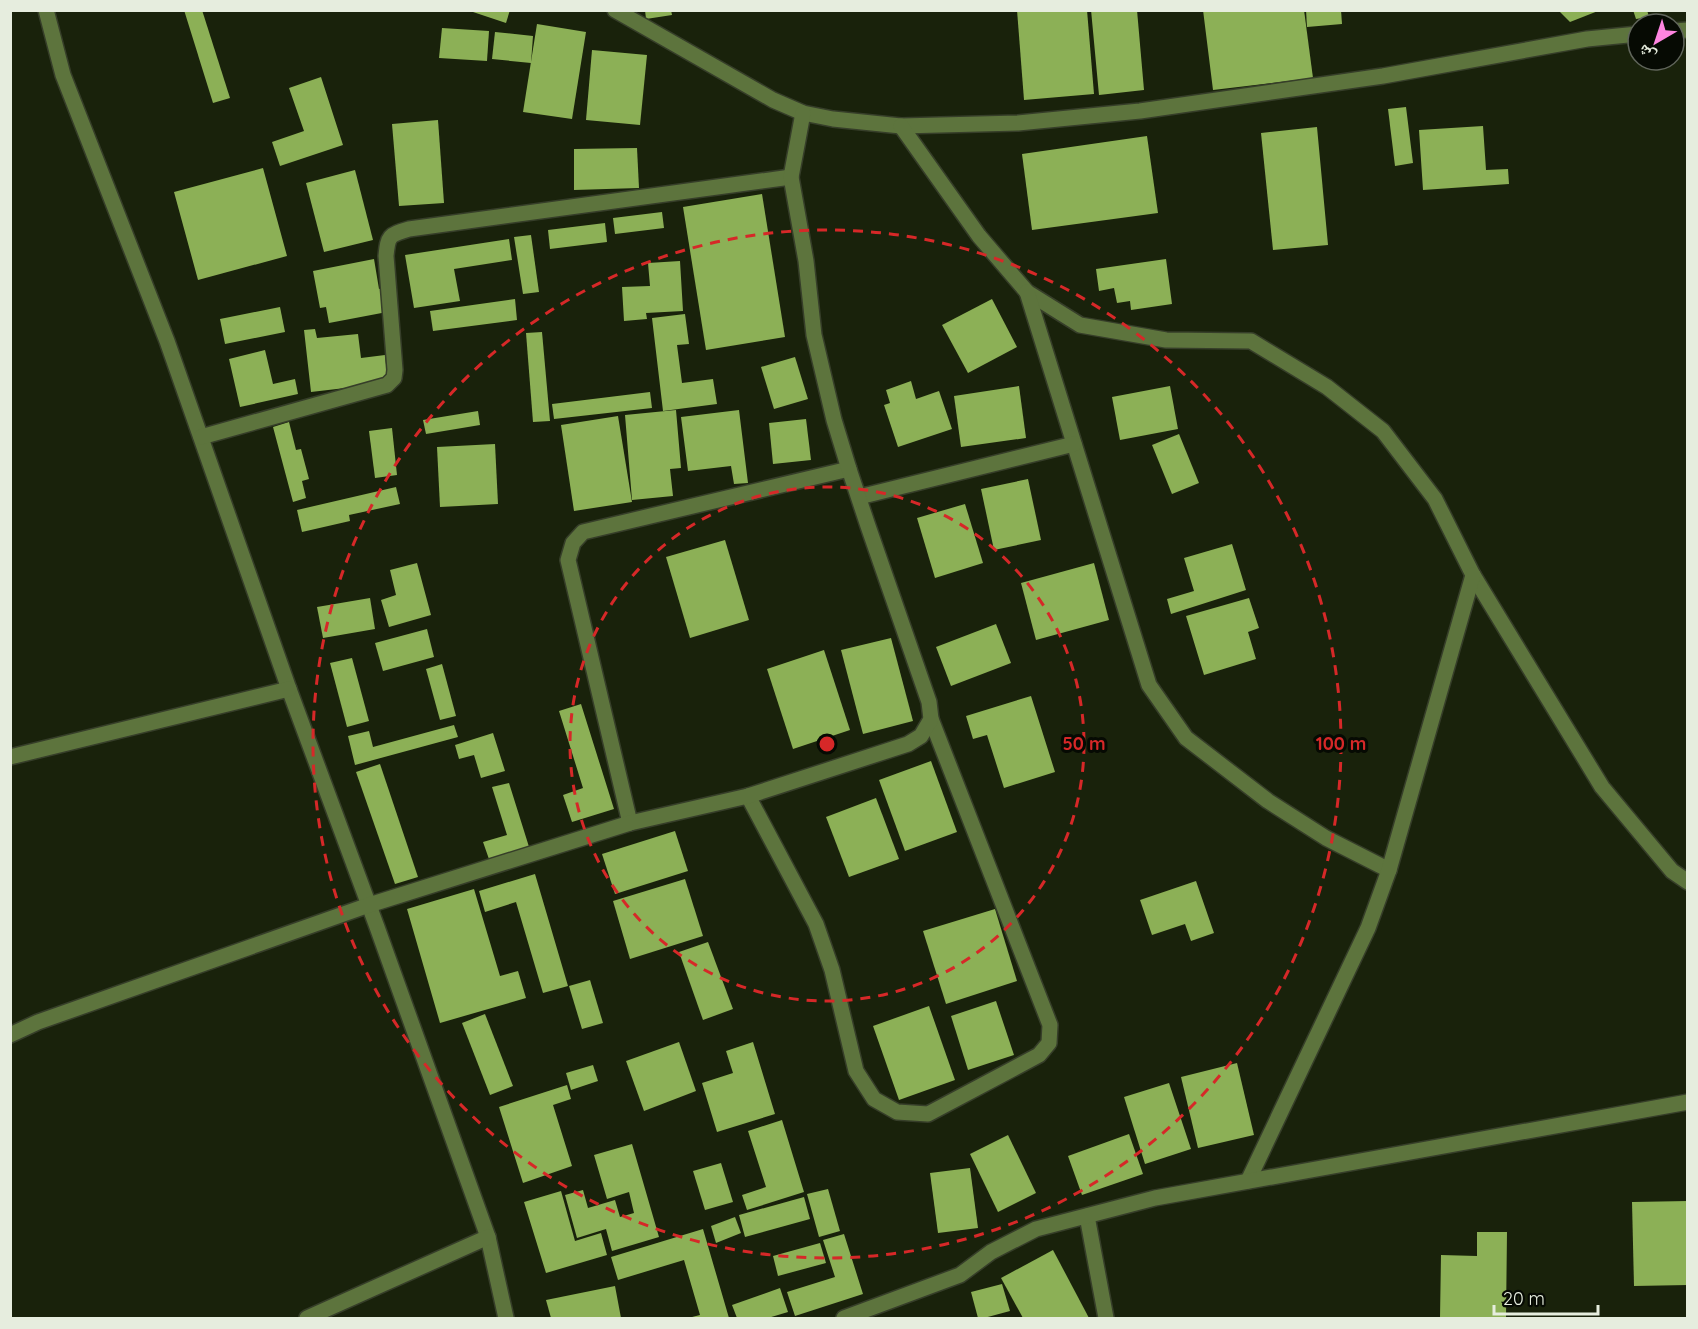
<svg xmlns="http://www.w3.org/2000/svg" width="1698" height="1329" font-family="Quicksand,'Noto Naskh Arabic',sans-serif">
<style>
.building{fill:#8cb056}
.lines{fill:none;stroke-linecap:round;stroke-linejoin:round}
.minor-casing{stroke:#363e29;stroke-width:18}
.minor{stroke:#5d743d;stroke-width:15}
.ring{fill:none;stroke:#d62828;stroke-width:3;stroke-dasharray:10 8}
.centre{fill:#d62828;stroke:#060a03;stroke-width:3}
.ring-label{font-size:18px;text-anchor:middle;font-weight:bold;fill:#d62828;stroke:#060a03;stroke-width:6;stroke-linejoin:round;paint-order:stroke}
</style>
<rect width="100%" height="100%" fill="#19220b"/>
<g class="building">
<polygon points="184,10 202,10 230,98 213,103"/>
<polygon points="467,10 510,10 506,23"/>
<polygon points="645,10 671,10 672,15 646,19"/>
<polygon points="1017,10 1087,10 1094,94 1024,100"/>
<polygon points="1091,10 1137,10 1144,90 1099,95"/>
<polygon points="1203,10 1304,10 1313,78 1213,90"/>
<polygon points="1306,10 1341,10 1342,24 1307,27"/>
<polygon points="1558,10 1598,10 1598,11 1570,22"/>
<polygon points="1633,10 1647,10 1649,17 1636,19"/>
<polygon points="537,24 586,32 572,119 523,112"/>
<polygon points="442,28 489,31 487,61 439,58"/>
<polygon points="495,32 533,36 531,63 492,59"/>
<polygon points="592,50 647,55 640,125 586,120"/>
<polygon points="321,77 343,145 280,166 272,142 304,131 289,88"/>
<polygon points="1406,107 1413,163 1395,166 1388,109"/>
<polygon points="438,120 444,203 399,206 392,124"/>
<polygon points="1483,126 1486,170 1508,169 1509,184 1423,190 1419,130"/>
<polygon points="1317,127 1328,245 1273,250 1261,133"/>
<polygon points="1147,136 1158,213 1032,230 1022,154"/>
<polygon points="637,148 639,188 574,190 574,149"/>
<polygon points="263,168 287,256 198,280 174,192"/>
<polygon points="355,170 373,240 324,252 306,183"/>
<polygon points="762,194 785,337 706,350 683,207"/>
<polygon points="662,212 664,228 615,234 613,218"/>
<polygon points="605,223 607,242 550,249 548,230"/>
<polygon points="531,235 539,292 523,294 514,237"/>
<polygon points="509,239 512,260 454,269 460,301 414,308 405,255"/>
<polygon points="374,259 379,289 382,288 387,312 329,323 326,307 320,308 313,271"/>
<polygon points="1166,259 1172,304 1131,310 1130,301 1117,303 1114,288 1099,291 1096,269"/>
<polygon points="680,261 683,311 646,313 647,319 624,321 622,287 650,286 648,263"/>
<polygon points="515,299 517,320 433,331 430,311"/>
<polygon points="992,299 1017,347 968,373 942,325"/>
<polygon points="280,307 285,332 225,344 220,319"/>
<polygon points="685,314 689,344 677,345 682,383 713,379 717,404 663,411 652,318"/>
<polygon points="315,329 317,338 358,334 361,358 385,355 388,383 311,392 304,330"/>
<polygon points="542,332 550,421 533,422 526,333"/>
<polygon points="265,350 273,384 295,379 298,394 240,407 229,359"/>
<polygon points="795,357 808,399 774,409 761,367"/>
<polygon points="911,381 916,399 939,391 952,429 898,447 884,405 890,403 886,390"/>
<polygon points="1019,386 1026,438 961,447 954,396"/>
<polygon points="1170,386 1178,429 1120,440 1112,397"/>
<polygon points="650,392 652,408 554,419 552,404"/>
<polygon points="676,410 681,468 670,469 673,496 632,500 625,415"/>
<polygon points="739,410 748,483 734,484 731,466 688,471 681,417"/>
<polygon points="478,411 480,425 426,434 423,420"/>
<polygon points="618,416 632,502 574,511 561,425"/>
<polygon points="806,419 811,460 773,464 769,423"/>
<polygon points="289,422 296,450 301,449 309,479 302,481 306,498 293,502 273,427"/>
<polygon points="392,428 397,475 375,478 369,431"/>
<polygon points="1179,434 1199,483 1172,494 1152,445"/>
<polygon points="495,444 498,504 440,507 437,447"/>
<polygon points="1028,479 1041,540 994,550 981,489"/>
<polygon points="396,487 400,504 349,515 350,521 302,532 297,510"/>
<polygon points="965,504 983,563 935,578 917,518"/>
<polygon points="725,540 749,620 690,638 666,557"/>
<polygon points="1232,544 1246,590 1171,614 1167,599 1194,591 1184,558"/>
<polygon points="417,563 431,615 389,627 381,600 396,595 390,570"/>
<polygon points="1094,563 1109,620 1036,640 1021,583"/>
<polygon points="370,598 375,629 323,638 317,607"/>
<polygon points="1249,598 1259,628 1248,632 1256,659 1204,675 1186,616"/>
<polygon points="996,624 1011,663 951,686 936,647"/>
<polygon points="427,629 434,657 383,671 375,643"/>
<polygon points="891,638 913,721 863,734 841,650"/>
<polygon points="824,650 850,730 793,749 767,669"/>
<polygon points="352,658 369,721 347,727 330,663"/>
<polygon points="442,664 456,716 440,720 426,669"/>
<polygon points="1031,696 1055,772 1004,788 987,735 973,739 966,716"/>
<polygon points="581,704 614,809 572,822 563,795 583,788 559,711"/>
<polygon points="454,725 458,737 355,765 348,736 369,731 373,747"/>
<polygon points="493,733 505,771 481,778 474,755 459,759 455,745"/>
<polygon points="931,761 957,832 905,851 879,780"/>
<polygon points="380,764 418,877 395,884 356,772"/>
<polygon points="509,783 530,850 490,862 483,842 507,835 492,787"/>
<polygon points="876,798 899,859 849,877 826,817"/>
<polygon points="675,831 688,871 615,894 602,854"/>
<polygon points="535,874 568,986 543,993 516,902 485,912 479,891"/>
<polygon points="685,879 703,936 630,959 613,901"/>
<polygon points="1196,881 1214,933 1191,941 1185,924 1152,935 1140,900"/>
<polygon points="474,889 500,976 518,971 526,998 440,1023 407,909"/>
<polygon points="995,909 1017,981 946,1004 923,931"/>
<polygon points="708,942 733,1009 703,1020 679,952"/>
<polygon points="590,980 603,1023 582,1029 569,986"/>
<polygon points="996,1001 1014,1055 968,1070 951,1016"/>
<polygon points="929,1006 955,1080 899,1100 873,1026"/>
<polygon points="485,1014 513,1086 490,1095 462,1023"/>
<polygon points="679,1042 696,1091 644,1111 626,1061"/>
<polygon points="753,1042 775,1114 717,1132 702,1083 733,1073 726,1051"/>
<polygon points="1237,1063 1254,1135 1198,1148 1181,1077"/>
<polygon points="593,1065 598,1081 571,1090 566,1073"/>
<polygon points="1169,1083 1191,1149 1145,1164 1124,1097"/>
<polygon points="567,1085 571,1099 553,1105 572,1166 523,1183 499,1107"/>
<polygon points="782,1120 804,1192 747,1210 742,1195 766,1187 748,1131"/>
<polygon points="1129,1134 1143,1174 1082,1195 1068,1156"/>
<polygon points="1008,1135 1036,1193 998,1212 970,1154"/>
<polygon points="632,1144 659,1237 612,1251 606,1229 577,1238 565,1195 583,1190 588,1208 615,1200 620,1217 634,1213 629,1192 607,1199 594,1155"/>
<polygon points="721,1163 733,1202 705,1210 693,1171"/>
<polygon points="970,1168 978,1228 938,1233 930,1173"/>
<polygon points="828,1189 840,1231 819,1237 807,1194"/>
<polygon points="561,1191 575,1241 601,1233 607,1255 546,1273 524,1202"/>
<polygon points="804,1197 810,1219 745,1237 739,1215"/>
<polygon points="1688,1201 1688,1285 1634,1286 1632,1202"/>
<polygon points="735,1217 741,1233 716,1243 711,1226"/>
<polygon points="703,1229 729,1318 688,1318 700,1315 684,1260 618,1280 611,1257"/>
<polygon points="1477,1232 1507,1232 1506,1318 1440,1318 1441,1255 1477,1256"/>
<polygon points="844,1234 863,1294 795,1316 787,1292 835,1277 823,1240"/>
<polygon points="820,1243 826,1263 778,1276 773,1256"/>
<polygon points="1053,1250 1089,1318 1023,1318 1001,1278"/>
<polygon points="1002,1284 1010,1311 984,1318 978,1318 971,1292"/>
<polygon points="615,1286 621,1318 551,1318 546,1300"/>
<polygon points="780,1288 788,1312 768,1318 737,1318 732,1305"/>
</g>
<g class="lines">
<defs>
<g id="minor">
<polyline points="46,10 63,75 167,341 289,689 377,927 488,1237 506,1318"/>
<polyline points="615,10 773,100 803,113 833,119 901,126 1018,123 1140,111 1383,76 1587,39 1638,34"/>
<polyline points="1674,31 1688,30"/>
<polyline points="901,126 979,236 1027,292 1080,325 1166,340 1251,341 1327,387 1383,431 1435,499 1473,575 1602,787 1672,871 1688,882"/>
<polyline points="1027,292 1149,685 1186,738 1268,801 1326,838 1389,870"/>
<path d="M201,437L387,385L394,378L395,370L386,256C388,235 389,235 409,229L791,177"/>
<polyline points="859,497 1074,444"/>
<polyline points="10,757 289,689"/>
<polyline points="748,796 816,924 832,970 856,1071 874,1099 897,1112 928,1114 1039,1055 1049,1043 1050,1025 931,719"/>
<polyline points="630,823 568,560 573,543 583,532 849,469"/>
<polyline points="10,1035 38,1022 369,905 630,823 748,796 908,744 921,736 931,719 929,702 868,526 849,469 834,420 814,335 806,261 791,177 803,113"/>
<polyline points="1248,1181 1368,928 1389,870 1473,575"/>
<polyline points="1087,1216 1106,1318"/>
<polyline points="307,1318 488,1237"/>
<polyline points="844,1318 960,1275 991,1252 1036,1229 1155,1198 1688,1102"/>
</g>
</defs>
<use href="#minor" class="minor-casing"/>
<use href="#minor" class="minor"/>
</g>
<g class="ring">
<circle cx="827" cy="744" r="257"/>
<circle cx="827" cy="744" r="514"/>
</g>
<circle cx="827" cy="744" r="9" class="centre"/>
<g class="ring-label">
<text x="1084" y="750">50 m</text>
<text x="1341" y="750">100 m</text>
</g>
<rect width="1698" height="1329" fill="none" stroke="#e6edde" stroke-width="24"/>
<g transform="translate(1656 42) rotate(219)"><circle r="28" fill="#060a03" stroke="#60655b" stroke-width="1.5"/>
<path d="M0-4.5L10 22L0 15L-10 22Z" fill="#fe85e0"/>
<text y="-9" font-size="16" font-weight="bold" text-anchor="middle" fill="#e6edde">ش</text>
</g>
<path d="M1494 1305v9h104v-9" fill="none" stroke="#e6edde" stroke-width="3"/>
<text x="1503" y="1305" font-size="18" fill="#e6edde" stroke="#060a03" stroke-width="4.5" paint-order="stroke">20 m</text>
</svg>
